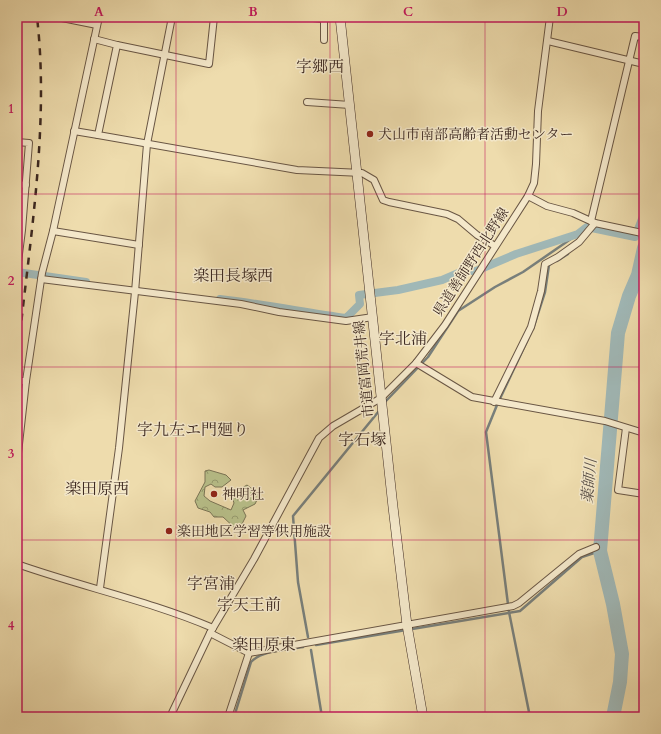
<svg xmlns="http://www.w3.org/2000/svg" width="661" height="734" font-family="Cardo,'Noto Serif JP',serif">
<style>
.forest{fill:url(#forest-crowns);stroke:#7a7456}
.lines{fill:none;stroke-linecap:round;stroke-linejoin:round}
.stream{stroke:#787f7b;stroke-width:2.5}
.canal{stroke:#a0b8b7;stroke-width:8}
.river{stroke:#a0b8b7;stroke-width:14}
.street-casing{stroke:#695644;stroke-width:8}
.secondary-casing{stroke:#3d2921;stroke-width:10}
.street{stroke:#f4e8ca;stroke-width:6}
.secondary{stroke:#f4e8ca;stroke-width:9}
.rail{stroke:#3d2921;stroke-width:2.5;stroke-dasharray:7 7;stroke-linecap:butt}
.grid{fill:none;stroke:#c2185b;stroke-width:1;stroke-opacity:0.55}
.poi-dot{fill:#8f2418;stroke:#f4e8ca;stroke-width:1.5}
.labels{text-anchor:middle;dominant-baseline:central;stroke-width:3;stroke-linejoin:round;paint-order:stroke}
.poi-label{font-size:14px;fill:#3d2921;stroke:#f4e8ca;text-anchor:start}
.street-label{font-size:14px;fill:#3d2921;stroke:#f4e8ca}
.water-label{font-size:15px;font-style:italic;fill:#564d46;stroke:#f4e8ca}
.quarter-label{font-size:16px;fill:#3d2921;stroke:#f4e8ca}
.neatline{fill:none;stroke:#c2185b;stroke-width:1.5}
.grid-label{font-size:13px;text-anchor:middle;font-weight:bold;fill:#c2185b}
</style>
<defs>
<pattern id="forest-crowns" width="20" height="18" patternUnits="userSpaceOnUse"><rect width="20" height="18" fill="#b8c08a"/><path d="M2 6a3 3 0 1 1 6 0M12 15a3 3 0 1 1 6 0" fill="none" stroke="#979c70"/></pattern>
</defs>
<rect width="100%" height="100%" fill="#eedcad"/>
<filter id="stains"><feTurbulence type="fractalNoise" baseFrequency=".005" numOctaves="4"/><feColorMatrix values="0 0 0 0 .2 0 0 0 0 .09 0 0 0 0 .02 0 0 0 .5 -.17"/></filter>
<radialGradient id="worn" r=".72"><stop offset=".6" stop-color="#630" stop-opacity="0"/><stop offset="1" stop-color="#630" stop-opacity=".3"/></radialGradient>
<polygon class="forest" points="209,470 226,475 231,480 222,487 215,487 211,484 205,487 204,496 210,501 231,510 234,503 231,494 247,485 255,491 259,496 255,504 243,510 246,516 242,524 236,529 223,517 214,517 210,512 198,508 195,501 205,482 205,471"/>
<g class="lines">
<g class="stream">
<polyline points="557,261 568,254"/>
<polyline points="533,329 545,292 549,265 551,264"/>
<polyline points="528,339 497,405 486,432 509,612 530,717"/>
<polyline points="385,402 428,357 458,311 495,287 523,272 578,234"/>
<polyline points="308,637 298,582 293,516 379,411"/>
<polyline points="316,645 520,611 582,557 600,551"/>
<polyline points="311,650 322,717"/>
<path d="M234,717L251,662C262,650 286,650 303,647"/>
</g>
<g class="canal">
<polyline points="17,272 86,282"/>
<path d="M220,299C262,304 304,312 346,318L360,304L359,295L398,290L442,280L463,271H476L516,254L578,234L587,227L635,237L644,214"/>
</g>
<polyline class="river" points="613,717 620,682 622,654 613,604 600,551 618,333 629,296 638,275 644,248"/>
<defs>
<g id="street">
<polyline points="57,17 97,25"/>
<polyline points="302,17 324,19 324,40"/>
<polyline points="94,39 117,45 98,135 297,170 362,173 374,180 383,200 389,202 447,214 458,219 477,235 495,246"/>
<polyline points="548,41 644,64"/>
<polyline points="117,45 209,64 214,17"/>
<polyline points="307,102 350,105"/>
<polyline points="74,131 98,135"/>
<polyline points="17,142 29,143 22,230 17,270"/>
<polyline points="17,184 26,185"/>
<polyline points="528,196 547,206 573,213 595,223 642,233"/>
<polyline points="591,221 635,36 644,37"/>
<polyline points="53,231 139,245"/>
<polyline points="41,279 241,304 279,312 346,321 373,317"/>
<polyline points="416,363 472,397 605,421 644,433"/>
<polyline points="17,381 26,381"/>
<polyline points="494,402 531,327 541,291 545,264 558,257 579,242 595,223"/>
<polyline points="626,428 618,490 644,494"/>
<polyline points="17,462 26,381 42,273 53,231 99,17"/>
<path d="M17,564C82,587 150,601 213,628"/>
<polyline points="100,588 119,448 135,292 147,144 172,17"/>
<polyline points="210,633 249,653 513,606 519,603 579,554 596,547"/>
<polyline points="170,717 210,633 254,559 319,438 333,426 381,398 416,363 445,325 528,196 534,183 536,164 538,111 550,17"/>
<polyline points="228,717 249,653"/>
</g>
<polyline id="secondary" points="340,17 393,507 407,625 423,717"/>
</defs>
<use href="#street" class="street-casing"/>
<use href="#secondary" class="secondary-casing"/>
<use href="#street" class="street"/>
<use href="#secondary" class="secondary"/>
<path class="rail" d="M17,362C28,249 50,130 37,17"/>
</g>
<path class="grid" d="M176,17V717M330,17V717M485,17V717M17,194H644M17,367H644M17,540H644"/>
<g class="poi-dot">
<circle cx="370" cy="134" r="4"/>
<circle cx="214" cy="494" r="4"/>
<circle cx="169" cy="531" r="4"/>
</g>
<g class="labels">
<g class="poi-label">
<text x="378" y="134">犬山市南部高齢者活動センター</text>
<text x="222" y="494">神明社</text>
<text x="177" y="531">楽田地区学習等供用施設</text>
</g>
<g class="street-label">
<text transform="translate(471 262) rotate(-57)">県道善師野西北野線</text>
<text transform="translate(364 369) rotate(-96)">市道富岡荒井線</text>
</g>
<g class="water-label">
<text transform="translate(589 481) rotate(-85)">薬師川</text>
</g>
<g class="quarter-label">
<text x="320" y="67">字郷西</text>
<text x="233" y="276">楽田長塚西</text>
<text x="403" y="339">字北浦</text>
<text x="193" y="430">字九左エ門廻り</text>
<text x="362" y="440">字石塚</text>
<text x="97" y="489">楽田原西</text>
<text x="211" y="584">字宮浦</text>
<text x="249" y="605">字天王前</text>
<text x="264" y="645">楽田原東</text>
</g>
</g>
<rect width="661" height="734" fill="none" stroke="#eedcad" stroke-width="44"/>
<rect x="22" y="22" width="617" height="690" class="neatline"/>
<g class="grid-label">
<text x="99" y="16">A</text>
<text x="253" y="16">B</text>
<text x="408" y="16">C</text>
<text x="562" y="16">D</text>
<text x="11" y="113">1</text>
<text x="11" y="285">2</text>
<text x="11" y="458">3</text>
<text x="11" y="630">4</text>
</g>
<rect width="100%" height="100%" filter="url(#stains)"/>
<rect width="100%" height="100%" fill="url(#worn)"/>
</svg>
